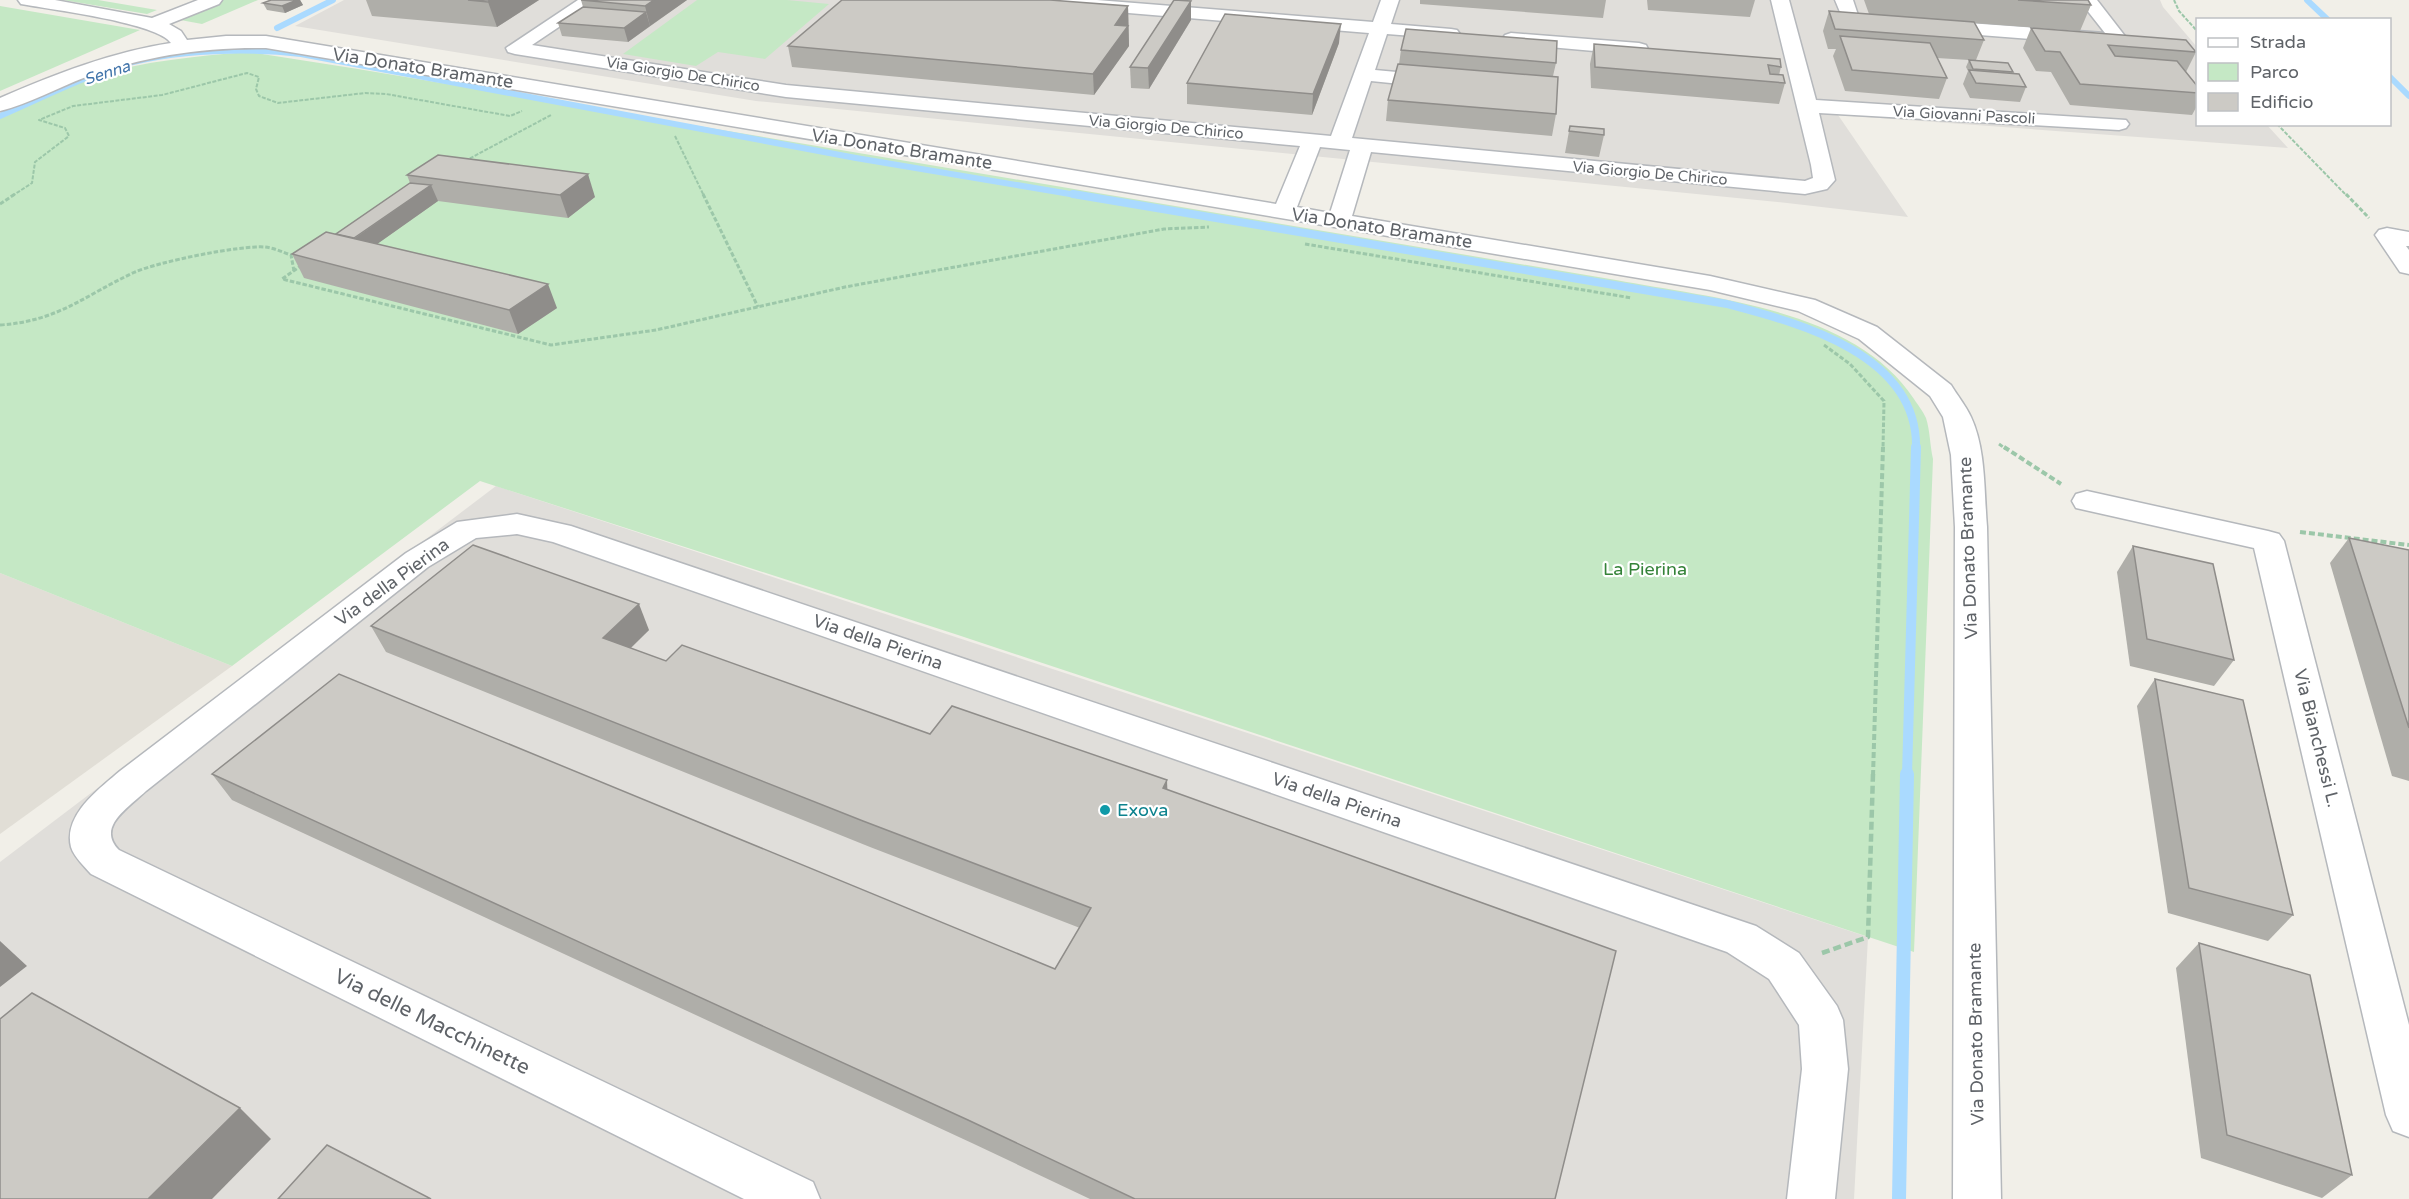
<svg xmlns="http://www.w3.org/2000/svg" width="2409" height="1199" font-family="'Varela Round',sans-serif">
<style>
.industrial{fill:#e0deda}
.education{fill:#e1ded6}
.green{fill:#c5e8c5}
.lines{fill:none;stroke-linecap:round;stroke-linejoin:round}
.stream-far3{stroke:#aadaff;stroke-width:6}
.stream-far2{stroke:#aadaff;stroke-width:8}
.stream-far1{stroke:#aadaff;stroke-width:10}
.stream{stroke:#aadaff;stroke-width:14}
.minor-casing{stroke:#b5b8bc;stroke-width:3}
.path-far3{stroke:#9cc7a9;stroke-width:2;stroke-dasharray:4 1.5;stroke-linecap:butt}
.path-far2{stroke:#9cc7a9;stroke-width:3;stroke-dasharray:4.5 2;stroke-linecap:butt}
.path-far1{stroke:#9cc7a9;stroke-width:4;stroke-dasharray:6 3;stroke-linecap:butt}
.path{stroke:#9cc7a9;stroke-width:4.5;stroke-dasharray:8 4;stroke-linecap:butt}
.minor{fill:#fff;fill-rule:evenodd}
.wall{fill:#afaea9}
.shaded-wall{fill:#8f8d8a}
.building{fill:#cccac5;stroke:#8f8d8a;stroke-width:1.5}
.culture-dot{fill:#0f9aa8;stroke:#fff;stroke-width:2}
.labels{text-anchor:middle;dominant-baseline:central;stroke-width:4.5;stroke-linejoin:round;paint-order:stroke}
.far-street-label{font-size:15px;fill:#5f6368;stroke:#fff}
.far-water-label{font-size:16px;font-style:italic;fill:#4174aa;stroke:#fff}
.street-label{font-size:18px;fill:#5f6368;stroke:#fff}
.park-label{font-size:18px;fill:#348238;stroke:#fff}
.culture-label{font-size:18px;fill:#0d838f;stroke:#fff;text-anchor:start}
.near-street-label{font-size:21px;fill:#5f6368;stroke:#fff}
</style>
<rect width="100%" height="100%" fill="#f1efe8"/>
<g class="industrial">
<polygon points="344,0 2160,0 2163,7 2197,47 2198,124 2267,125 2288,148 1838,115 1908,217 1787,203 756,101 295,26"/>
<polygon points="496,486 1868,937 1854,1199 0,1199 0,862"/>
</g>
<polygon class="education" points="0,573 232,666 0,834"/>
<g class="green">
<polygon points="63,0 98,0 157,10 147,14"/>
<polygon points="223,0 258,0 202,24 175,19"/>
<polygon points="697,0 787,0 829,4 765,59 718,52 696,66 623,54"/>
<polygon points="0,6 140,30 0,91"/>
<path d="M249,52L358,69L1616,280C1712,298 1855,309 1914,399C1917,404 1923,411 1926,418C1930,430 1930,446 1933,459L1914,952L958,635L480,481L232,666L0,573V114C31,102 62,86 94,76C145,61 196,56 249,52Z"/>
</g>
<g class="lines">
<g class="stream-far3">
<polyline points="2307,0 2328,20"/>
<polyline points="277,28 333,0"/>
<polyline points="2390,77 2409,96"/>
<path d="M0,116C34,101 67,85 101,72C159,50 240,47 301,54L856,158L1082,196"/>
</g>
<path class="stream-far2" d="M1073,194L1727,304C1799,323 1919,354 1916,449"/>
<polyline class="stream-far1" points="1907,776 1916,447"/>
<polyline class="stream" points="1899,1199 1907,774"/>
<defs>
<g id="minor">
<path d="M18,0H55L152,18L198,0H222L219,4L169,24L181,31L187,40L226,36H266L1276,204L1300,146L786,97L515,54L508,52L506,48L578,0H599L532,45L786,85L1331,136L1369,33L1033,5L1027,4L1024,0H1097L1373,22L1381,0H1399L1391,24L1451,29L1457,30L1460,34L1457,38L1451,39L1387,34L1375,70L1440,76L1447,78L1450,82L1447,86L1440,88L1371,81L1352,138L1805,181L1813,178L1811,165L1771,0H1789L1816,100L2126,120L2129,124L2126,128L2119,130L1819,113L1835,180L1827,189L1805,194L1371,152L1352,216L1710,276L1815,300L1877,327L1951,385C1957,395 1966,406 1971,417C1986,449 1984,492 1987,527L2001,1199H1953L1955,527L1951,455L1943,417L1930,396L1859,339L1798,311L1710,290L266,48C203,47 145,56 86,77C57,88 29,104 0,111V98C55,74 112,52 171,43C158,23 54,10 27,5L21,4ZM1320,147L1350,150L1330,213L1297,207Z"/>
<polygon points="1835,0 1853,0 1858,15 2105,33 2079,0 2097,0 2128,40 2125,44 2119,46 1851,25 1845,24"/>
<polygon points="1511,33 1639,43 1646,45 1648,49 1646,53 1639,55 1505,43 1502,39 1505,35"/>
<polygon points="2387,228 2409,232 2409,246 2406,246 2409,250 2409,274 2400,272 2375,235 2379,230"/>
<polygon points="2087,491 2268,531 2279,534 2284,541 2409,1025 2409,1137 2393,1131 2386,1115 2254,548 2076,508 2072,501 2076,494"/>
<path d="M517,514L571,526L1756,926L1799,953L1837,1006L1843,1020L1848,1069L1835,1199H1787L1802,1069L1799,1025L1769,979L1727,952L553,542L517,534L476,538L428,567L146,791C128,808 96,827 119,850L813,1182L820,1199H744L91,874C84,866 74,857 71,847C63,815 99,789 120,771L406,553L457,522Z"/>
</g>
</defs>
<use href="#minor" class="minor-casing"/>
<g class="path-far3">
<polyline points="2174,0 2179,11 2198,32"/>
<polyline points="2277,124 2347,196"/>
<polyline points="675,136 704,196"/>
<polyline points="465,161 551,115"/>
<polyline points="12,196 32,183 35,162 69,136 65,128 39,120 73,106 162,95 247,73 259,77 256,89 259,96 278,103 365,93 386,94 510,116 522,111"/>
</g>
<g class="path-far2">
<polyline points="703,194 758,307"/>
<polyline points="2346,194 2369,218"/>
<polyline points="0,204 15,194"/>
<polyline points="1305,244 1632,298"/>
<polyline points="302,265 282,279 551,345 656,330 845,287 1164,229 1209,227"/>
<path d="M0,325C59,321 85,295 135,272C158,262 240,245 265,247C274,248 282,252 291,255L294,271"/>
<polyline points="1824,345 1850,364 1884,401 1883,449"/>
<polyline points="1999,444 2006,449"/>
</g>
<g class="path-far1">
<polyline points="2004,447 2061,484"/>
<polyline points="2300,532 2409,545"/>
<polyline points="1873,776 1883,447"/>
</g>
<polyline class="path" points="1822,953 1868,937 1873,774"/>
<use href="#minor" class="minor"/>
</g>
<g class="wall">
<polygon points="271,0 300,0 303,5 285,13 267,10 263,3"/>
<polygon points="366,0 539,0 497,27 372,16"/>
<polygon points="581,0 687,0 628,42 562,36 558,23 583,7"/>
<polygon points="1420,0 1606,0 1603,18 1420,4"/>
<polygon points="1647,0 1755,0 1750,17 1648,10"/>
<polygon points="1864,0 2088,0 2091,5 2080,31 1974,23 1984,40 1976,60 2013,72 2012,73 2026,87 2020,102 1970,98 1963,84 1968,71 1966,67 1969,60 1937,58 1947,78 1939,99 1845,91 1833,56 1836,49 1828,49 1823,31 1829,11 1869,14"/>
<polygon points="1191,1 1191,20 1149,89 1131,88 1130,67"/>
<polygon points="1128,6 1129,46 1094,95 792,67 788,46"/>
<polygon points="2031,28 2196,52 2186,72 2198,87 2198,104 2192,115 2070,105 2051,72 2036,71 2023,48"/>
<polygon points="1339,43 1312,115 1187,104 1187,83"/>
<polygon points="1594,44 1781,67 1779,75 1785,83 1779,104 1591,88 1590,64"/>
<polygon points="1401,50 1556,63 1553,76 1556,114 1552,136 1386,121 1388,100 1399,64"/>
<polygon points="1570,126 1604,135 1599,157 1565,153"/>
<polygon points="407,175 595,197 568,218 438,201 377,244 557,308 518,334 304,278 292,254 336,234 410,183"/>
<polygon points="2349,538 2409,550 2409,781 2392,776 2330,563"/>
<polygon points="2133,546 2234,660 2214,686 2130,666 2117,572"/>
<polygon points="371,626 649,630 631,648 666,661 930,734 1168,790 1555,1199 1090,1199 974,1144 232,800 212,774 1055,969 1080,928 870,847 386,652"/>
<polygon points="2155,679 2293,915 2268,941 2168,913 2137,706"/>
<polygon points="2199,943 2352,1175 2322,1198 2201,1158 2176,968"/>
</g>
<g class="shaded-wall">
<polygon points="297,0 300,0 303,5 285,13 282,6"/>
<polygon points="490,0 539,0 497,27 488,2"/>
<polygon points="654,0 687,0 650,26 645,6"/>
<polygon points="1191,1 1191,20 1149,89 1148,68"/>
<polygon points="1128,6 1129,46 1094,95 1093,74 1115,25"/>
<polygon points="646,12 650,26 628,42 624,28"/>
<polygon points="1341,24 1339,43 1312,115 1313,94"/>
<polygon points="588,174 595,197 568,218 560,195"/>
<polygon points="431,185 438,201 356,259 348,243"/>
<polygon points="548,284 557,308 518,334 509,310"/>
<polygon points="639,604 649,630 614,664 603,638"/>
<polygon points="1167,780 1168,806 1163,788"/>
<polygon points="0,941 27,966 0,987"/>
<polygon points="240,1108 271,1139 212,1199 148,1199"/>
</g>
<g class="building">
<polygon points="271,0 297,0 282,6 263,3"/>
<polygon points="468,0 490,0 488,2"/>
<polygon points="581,0 654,0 645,6"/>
<polygon points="842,0 1050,0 1128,6 1115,25 1128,26 1093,74 788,46"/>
<polygon points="1174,0 1191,1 1148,68 1130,67"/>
<polygon points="2018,0 2088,0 2091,5"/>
<polygon points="583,7 646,12 624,28 558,23"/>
<polygon points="1829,11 1974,22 1984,40 1835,29"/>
<polygon points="1225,14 1341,24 1313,94 1187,83"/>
<polygon points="2031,28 2186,40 2196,52 2108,45 2115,56 2177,61 2198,87 2198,93 2080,84 2060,52 2045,51"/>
<polygon points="1406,29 1557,41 1556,63 1401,50"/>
<polygon points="1840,36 1930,43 1947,78 1852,70"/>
<polygon points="1594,44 1780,59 1781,67 1768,65 1770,74 1783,75 1785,83 1595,67"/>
<polygon points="1969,60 2008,63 2013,72 1973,69"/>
<polygon points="1398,64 1558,77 1556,114 1388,100"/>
<polygon points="1969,70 2019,74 2026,87 1976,83"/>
<polygon points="1570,126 1604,129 1604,135 1569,131"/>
<polygon points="438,155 588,174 560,195 407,175"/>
<polygon points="410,183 431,185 354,238 336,234"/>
<polygon points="326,232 548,284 509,310 292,254"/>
<polygon points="2349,538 2409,550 2409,728"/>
<polygon points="473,545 639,604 603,638 666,661 682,645 930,734 952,706 1167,780 1163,788 1616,951 1555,1199 1135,1199 968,1120 212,774 339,674 1055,969 1091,908 863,821 371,626"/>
<polygon points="2133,546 2213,564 2234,660 2147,639"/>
<polygon points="2155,679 2243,700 2293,915 2189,888"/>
<polygon points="2199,943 2310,975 2352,1175 2227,1135"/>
<polygon points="32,993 240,1108 148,1199 0,1199 0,1019"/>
<polygon points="327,1145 431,1199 278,1199"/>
</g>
<circle class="culture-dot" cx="1105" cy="810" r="6"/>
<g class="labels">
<g class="far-street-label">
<text transform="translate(683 74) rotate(9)">Via Giorgio De Chirico</text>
<text transform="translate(1964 115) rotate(3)">Via Giovanni Pascoli</text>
<text transform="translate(1166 127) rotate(5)">Via Giorgio De Chirico</text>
<text transform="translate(1650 173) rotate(5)">Via Giorgio De Chirico</text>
</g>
<g class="far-water-label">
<text transform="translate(107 73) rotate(-18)">Senna</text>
</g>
<g class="street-label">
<text transform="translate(423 68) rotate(9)">Via Donato Bramante</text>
<text transform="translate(902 149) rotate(9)">Via Donato Bramante</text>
<text transform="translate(1382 228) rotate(9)">Via Donato Bramante</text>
<text transform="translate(1968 548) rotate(-92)">Via Donato Bramante</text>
<text transform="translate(392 582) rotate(-36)">Via della Pierina</text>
<text transform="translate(878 642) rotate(19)">Via della Pierina</text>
<text transform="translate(2317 738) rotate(76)">Via Bianchessi L.</text>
<text transform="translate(1337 800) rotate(19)">Via della Pierina</text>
<text transform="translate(1976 1034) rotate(-91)">Via Donato Bramante</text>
</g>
<g class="park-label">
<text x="1645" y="569">La Pierina</text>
</g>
<g class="culture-label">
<text x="1117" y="810">Exova</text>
</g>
<g class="near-street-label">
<text transform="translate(432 1022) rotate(26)">Via delle Macchinette</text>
</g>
</g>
<rect x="2196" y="18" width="195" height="108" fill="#ffffff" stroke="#bfc1c3" stroke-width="1.5"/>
<rect x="2208" y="38" width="30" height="9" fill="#ffffff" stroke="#bfc1c3" stroke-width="1.5"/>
<text x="2250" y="48" font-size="18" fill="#5f6368">Strada</text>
<rect x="2208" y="63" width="30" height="18" fill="#c5e8c5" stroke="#bfc1c3" stroke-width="1.5"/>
<text x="2250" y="78" font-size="18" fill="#5f6368">Parco</text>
<rect x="2208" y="93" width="30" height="18" fill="#cccac5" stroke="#bfc1c3" stroke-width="1.5"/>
<text x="2250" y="108" font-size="18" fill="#5f6368">Edificio</text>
</svg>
